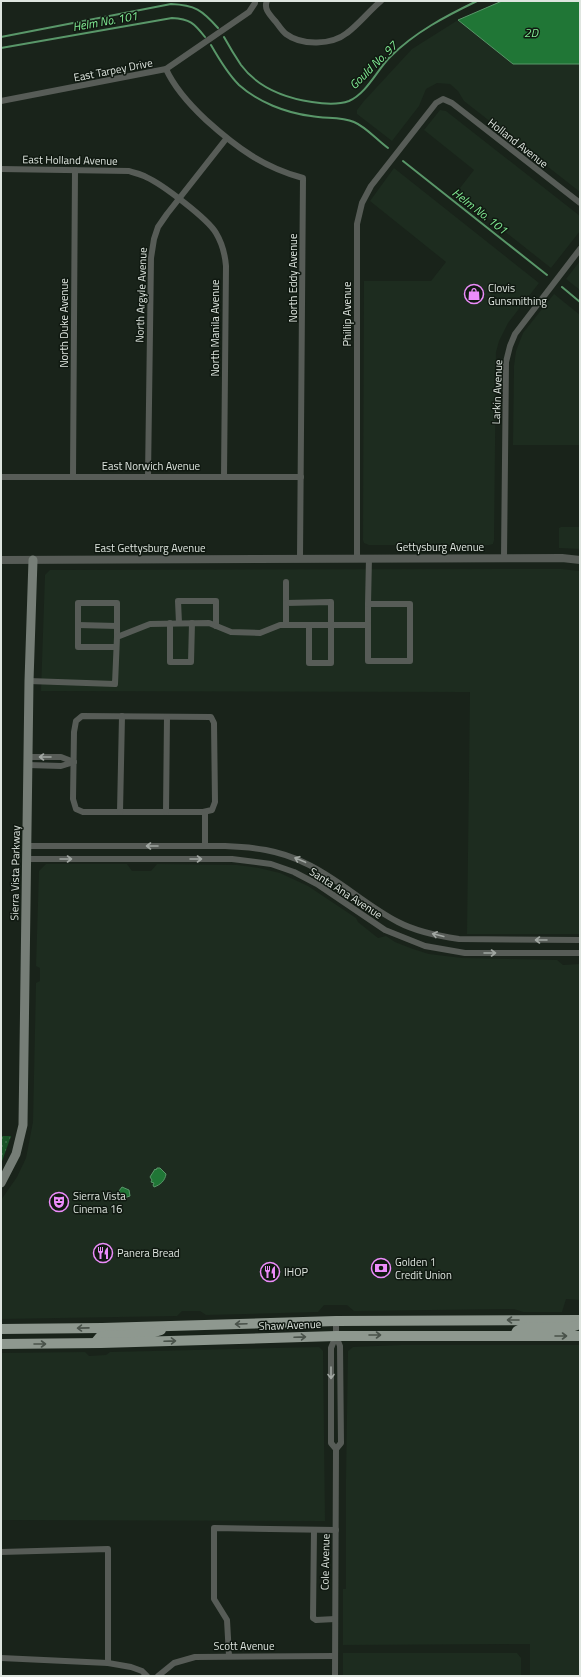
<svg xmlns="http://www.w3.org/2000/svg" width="581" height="1677" font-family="'Titillium Web',sans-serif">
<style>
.built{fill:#1d2c1f}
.grass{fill:url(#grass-dots)}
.water{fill:#207636;stroke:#599769}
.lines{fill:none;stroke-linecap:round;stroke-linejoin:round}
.stream{stroke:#599769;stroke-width:2}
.minor{stroke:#575c57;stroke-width:6}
.tertiary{stroke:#575c57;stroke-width:8}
.secondary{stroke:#767e77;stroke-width:9}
.primary{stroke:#8e988f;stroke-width:10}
.oneway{stroke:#a1a7a2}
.oneway2{stroke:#49524a}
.labels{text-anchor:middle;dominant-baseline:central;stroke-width:3;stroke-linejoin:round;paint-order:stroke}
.street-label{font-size:11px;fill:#dee5df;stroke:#101911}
.poi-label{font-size:11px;fill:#dee5df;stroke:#101911;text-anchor:start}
.water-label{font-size:12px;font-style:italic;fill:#81ec94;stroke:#101911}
</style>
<defs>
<pattern id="grass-dots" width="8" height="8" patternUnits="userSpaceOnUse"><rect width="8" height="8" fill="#185226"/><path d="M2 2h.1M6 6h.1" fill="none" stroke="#396b45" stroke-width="1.8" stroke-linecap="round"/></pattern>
</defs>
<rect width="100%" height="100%" fill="#19231a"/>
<g class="built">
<polygon points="458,20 513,64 580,64 580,192 464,101 458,91 450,84 437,83 426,89 419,106 392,141 357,114 357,110 364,101 412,49"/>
<polygon points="440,110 446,111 580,216 580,231 551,268 456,193 474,170 424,130"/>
<polygon points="394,168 539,283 508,323 499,341 496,352 494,540 493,544 489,545 369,545 364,543 363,540 364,281 431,281 446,262 370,201"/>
<polygon points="580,261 580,290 566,279"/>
<polygon points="554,294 580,315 580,445 513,445 514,366 516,351 523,333"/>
<polygon points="561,527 580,527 580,549 559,548 559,528"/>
<polygon points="561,569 580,571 580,934 467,934 470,692 41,691 45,575 50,570"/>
<polygon points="46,864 127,864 132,871 151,871 157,864 237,865 259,868 280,873 308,886 356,918 358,922 378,938 386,936 395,942 413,949 429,954 462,958 557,960 563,965 580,964 580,1300 566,1299 562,1312 523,1312 514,1309 354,1311 347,1305 324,1305 318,1312 206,1315 200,1311 182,1311 177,1316 1,1319 1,1200 17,1177 26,1158 33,1122 36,983 40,981 40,968 36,966 39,871"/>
<polygon points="401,1345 580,1345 580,1676 530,1676 530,1644 343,1645 343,1589 346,1589 346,1479 348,1351 353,1347"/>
<polygon points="319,1347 323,1351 325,1521 1,1520 1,1353 85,1352 89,1356 106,1355 110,1352"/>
<polygon points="343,1653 517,1653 521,1658 521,1676 343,1676"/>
</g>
<polygon class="grass" points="1,1136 11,1136 1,1164"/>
<g class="water">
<polygon points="502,1 580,1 580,64 513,64 458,20"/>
<path d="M157,1168H160L166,1174C165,1181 160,1185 154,1187L153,1185L154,1183L151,1182L152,1180L150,1177L155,1169L156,1170Z"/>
<polygon points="122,1187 129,1190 130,1196 124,1198 119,1191"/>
</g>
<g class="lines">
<g class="stream">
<path d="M1,37L171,4C195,5 202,10 218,28"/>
<path d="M224,37C229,46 235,56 241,65C258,88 285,98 312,102C324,104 338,105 349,101C367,93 377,70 390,57C415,32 446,16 477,1"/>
<path d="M211,45C219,59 228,74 239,85C258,102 286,113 311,116C325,119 341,116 354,122C366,127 377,140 388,148"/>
<path d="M1,48L172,18C190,19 194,23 205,37"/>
<polyline points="403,161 547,275"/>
<polyline points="562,287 580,302"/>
</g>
<g class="minor">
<path d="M267,1C263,9 271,16 276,22C279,26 282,31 286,34C302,46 332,45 347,33C359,24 369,11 381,1"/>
<path d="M166,69C175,89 190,105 206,120C237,148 263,167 303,178L300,558"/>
<polyline points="1,101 166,69 249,12 255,3 255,1"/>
<path d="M1,169L129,171C134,173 141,174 146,177C162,184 208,219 216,233C222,243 225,254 226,266L224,477"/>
<polyline points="73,476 75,170"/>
<polyline points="148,476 151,258 154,239 158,227 167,214 226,139"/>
<polyline points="1,477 301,477"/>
<polyline points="357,558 357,224 362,203 371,186 436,103 443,99 452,103 580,203"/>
<polyline points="504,558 506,362 510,346 515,334 580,249"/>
<polyline points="286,582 286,603"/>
<polyline points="368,604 368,625"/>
<polyline points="170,623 170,662 191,662 192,623"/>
<polyline points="179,623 178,601 216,601 216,626"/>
<polyline points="78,625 117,626"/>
<polyline points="286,625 286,603 331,602 331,663 309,663 309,625"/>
<polyline points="116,647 78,647 78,603 117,603 117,637"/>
<polyline points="29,681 115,684 117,637 150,624 209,623 231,632 260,633 280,625 368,625 368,661 410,661 410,604 368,604 369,558"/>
<polygon points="82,716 211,717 214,723 215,802 212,810 203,812 83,812 76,809 73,799 74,732 76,721"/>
<polyline points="28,757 61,757 74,762"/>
<polyline points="28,765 61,766 74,762"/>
<polyline points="120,812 122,716"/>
<polyline points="166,812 167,717"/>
<polyline points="205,812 205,846"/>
<path d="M27,846H225C253,847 279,850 305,863C338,878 365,905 398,922C417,932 438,936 459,939L580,940"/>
<polyline points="27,859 232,859 271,864 294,872 317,884 385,930 425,946 465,953 580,953"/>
<polyline points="336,1336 331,1348 331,1443 336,1449"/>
<polyline points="314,1530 313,1618 316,1620 335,1619"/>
<polyline points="1,1552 108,1549 108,1663"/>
<polyline points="229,1656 227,1620 214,1599 214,1528 336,1530"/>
<polyline points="1,1658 108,1663 131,1667 142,1671 147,1676"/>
<polyline points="158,1676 174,1663 195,1657 335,1656"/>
<polyline points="335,1676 336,1449 341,1443 340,1346 336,1336 336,1321"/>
</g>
<polyline class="tertiary" points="1,560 562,558 580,560"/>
<polyline class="secondary" points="1,1183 16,1154 23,1125 29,681 33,560"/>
<g class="primary">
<polyline points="1,1329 102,1328 336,1321 580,1320"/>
<polyline points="515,1335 517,1331 523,1328 571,1327 580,1324"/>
<polyline points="95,1343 100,1337 105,1336 148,1334 161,1330"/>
<polyline points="1,1344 101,1343 336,1336 580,1336"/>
</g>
</g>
<defs><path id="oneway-shaft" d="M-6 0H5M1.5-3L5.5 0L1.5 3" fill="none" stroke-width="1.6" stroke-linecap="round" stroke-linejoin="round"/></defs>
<g class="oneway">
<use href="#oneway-shaft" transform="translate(45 757) rotate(-180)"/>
<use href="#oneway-shaft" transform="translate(152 846) rotate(180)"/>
<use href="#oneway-shaft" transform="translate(66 859)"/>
<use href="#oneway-shaft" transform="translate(196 859)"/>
<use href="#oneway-shaft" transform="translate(300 860) rotate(-157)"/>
<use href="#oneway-shaft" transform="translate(438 935) rotate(-166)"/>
<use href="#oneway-shaft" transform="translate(541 940) rotate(180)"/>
<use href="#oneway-shaft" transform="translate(490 953)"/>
<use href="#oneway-shaft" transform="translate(331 1373) rotate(90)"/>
</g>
<g class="oneway2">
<use href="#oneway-shaft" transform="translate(513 1320) rotate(180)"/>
<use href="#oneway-shaft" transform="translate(241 1324) rotate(178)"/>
<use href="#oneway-shaft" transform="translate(83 1328) rotate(179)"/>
<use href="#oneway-shaft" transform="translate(375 1335)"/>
<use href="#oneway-shaft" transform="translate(561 1336)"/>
<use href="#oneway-shaft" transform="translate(300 1337) rotate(-2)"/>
<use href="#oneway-shaft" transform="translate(170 1341) rotate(-2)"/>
<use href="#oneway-shaft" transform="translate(40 1344)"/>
</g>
<defs>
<symbol id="shop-ring" viewBox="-11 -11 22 22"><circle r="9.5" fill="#101911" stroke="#ec8cfa" stroke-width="1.5"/><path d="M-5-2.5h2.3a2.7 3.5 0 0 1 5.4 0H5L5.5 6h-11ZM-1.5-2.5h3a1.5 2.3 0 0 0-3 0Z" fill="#ec8cfa"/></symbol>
<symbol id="theatre-ring" viewBox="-11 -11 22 22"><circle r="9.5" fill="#101911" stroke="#ec8cfa" stroke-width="1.5"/><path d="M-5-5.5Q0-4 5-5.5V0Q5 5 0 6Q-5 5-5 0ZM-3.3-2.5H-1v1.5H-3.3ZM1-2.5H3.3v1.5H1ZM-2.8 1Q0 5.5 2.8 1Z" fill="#ec8cfa"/></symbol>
<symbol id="restaurant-ring" viewBox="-11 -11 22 22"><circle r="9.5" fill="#101911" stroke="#ec8cfa" stroke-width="1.5"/><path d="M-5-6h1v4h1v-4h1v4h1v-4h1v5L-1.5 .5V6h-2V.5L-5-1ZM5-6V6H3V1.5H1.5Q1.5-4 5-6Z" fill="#ec8cfa"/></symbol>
<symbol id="bank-ring" viewBox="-11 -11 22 22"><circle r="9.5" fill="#101911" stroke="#ec8cfa" stroke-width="1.5"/><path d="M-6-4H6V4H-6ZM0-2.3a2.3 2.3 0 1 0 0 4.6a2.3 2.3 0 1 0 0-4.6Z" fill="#ec8cfa"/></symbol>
</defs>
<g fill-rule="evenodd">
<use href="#shop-ring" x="463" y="283" width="22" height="22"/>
<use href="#theatre-ring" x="48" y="1191" width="22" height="22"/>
<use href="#restaurant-ring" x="92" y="1242" width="22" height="22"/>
<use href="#bank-ring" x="370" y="1257" width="22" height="22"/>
<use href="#restaurant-ring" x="259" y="1261" width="22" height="22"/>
</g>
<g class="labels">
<g class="street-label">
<text transform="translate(113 70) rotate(-11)">East Tarpey Drive</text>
<text transform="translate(518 143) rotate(38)">Holland Avenue</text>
<text transform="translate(70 160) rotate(1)">East Holland Avenue</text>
<text transform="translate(293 278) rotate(-90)">North Eddy Avenue</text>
<text transform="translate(141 295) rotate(-88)">North Argyle Avenue</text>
<text transform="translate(347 314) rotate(-90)">Phillip Avenue</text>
<text transform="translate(64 323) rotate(-90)">North Duke Avenue</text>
<text transform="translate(215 328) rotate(-90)">North Manila Avenue</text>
<text transform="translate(497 392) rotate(-88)">Larkin Avenue</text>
<text x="151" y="466">East Norwich Avenue</text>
<text x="440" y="547">Gettysburg Avenue</text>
<text x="150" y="548">East Gettysburg Avenue</text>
<text transform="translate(15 873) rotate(-89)">Sierra Vista Parkway</text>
<text transform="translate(346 893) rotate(33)">Santa Ana Avenue</text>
<text transform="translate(290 1325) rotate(-2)">Shaw Avenue</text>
<text transform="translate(325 1562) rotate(-89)">Cole Avenue</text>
<text x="244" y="1646">Scott Avenue</text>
</g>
<g class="poi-label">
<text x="488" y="288">Clovis<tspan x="488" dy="13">Gunsmithing</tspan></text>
<text x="73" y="1196">Sierra Vista<tspan x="73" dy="13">Cinema 16</tspan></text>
<text x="117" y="1253">Panera Bread</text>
<text x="395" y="1262">Golden 1<tspan x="395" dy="13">Credit Union</tspan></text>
<text x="284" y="1272">IHOP</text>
</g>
<g class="water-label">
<text transform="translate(105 21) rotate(-10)">Helm No. 101</text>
<text x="531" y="32">2D</text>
<text transform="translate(373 65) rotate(-45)">Gould No. 97</text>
<text transform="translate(480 211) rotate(38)">Helm No. 101</text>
</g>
</g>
<rect width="581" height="1677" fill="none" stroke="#dee5df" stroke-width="4"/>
</svg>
